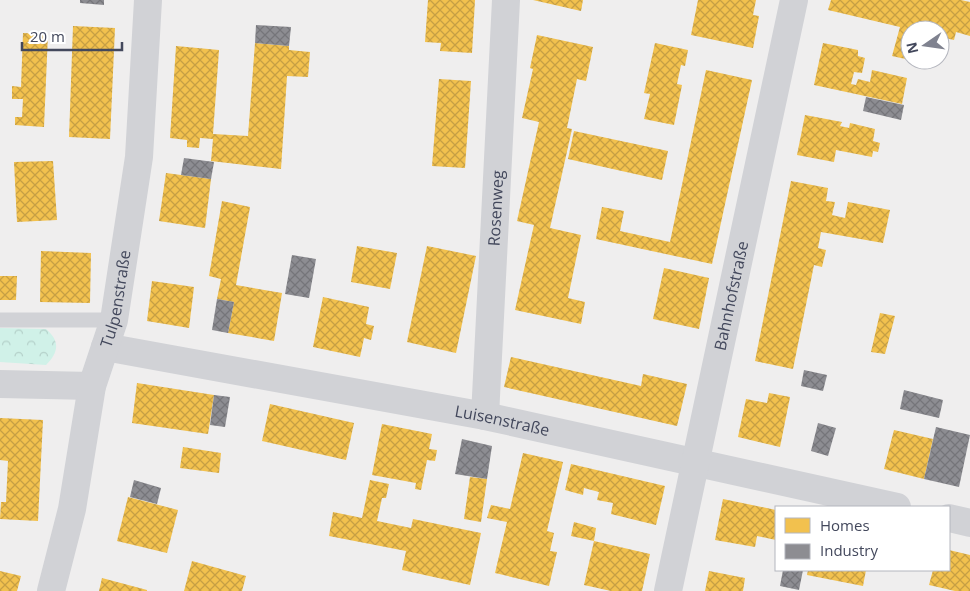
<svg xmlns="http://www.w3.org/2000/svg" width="970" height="591" font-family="'Open Sans',sans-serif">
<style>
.park{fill:url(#park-crowns)}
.homes{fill:url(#homes-cross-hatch)}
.industry{fill:url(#industry-cross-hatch)}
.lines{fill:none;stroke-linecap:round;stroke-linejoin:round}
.service{stroke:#d1d2d6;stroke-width:15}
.minor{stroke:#d1d2d6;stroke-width:28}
.labels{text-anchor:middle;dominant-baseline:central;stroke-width:5;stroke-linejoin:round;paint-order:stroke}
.street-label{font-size:16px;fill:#43485c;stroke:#fff}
</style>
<defs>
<pattern id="park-crowns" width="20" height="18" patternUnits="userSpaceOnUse" patternTransform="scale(1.25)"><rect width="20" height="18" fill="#d0f1e8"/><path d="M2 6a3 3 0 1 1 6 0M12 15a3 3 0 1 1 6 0" fill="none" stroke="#b4d0c9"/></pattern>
<pattern id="homes-cross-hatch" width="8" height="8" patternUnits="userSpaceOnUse" patternTransform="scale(1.25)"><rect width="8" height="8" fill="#f2c14e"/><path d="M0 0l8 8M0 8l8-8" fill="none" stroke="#c69f44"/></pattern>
<pattern id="industry-cross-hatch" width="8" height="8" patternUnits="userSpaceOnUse" patternTransform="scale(1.25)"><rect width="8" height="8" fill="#8d8d92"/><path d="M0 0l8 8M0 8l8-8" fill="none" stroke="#75757a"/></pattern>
</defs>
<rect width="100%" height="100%" fill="#efeeee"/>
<path class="park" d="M0,328L46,329C60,341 59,352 46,365L0,362Z"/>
<g class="homes">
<polygon points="428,0 475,0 472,53 440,51 441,43 425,42"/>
<polygon points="533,0 583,0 581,11"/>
<polygon points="698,0 756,0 753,15 759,16 753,48 691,35"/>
<polygon points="831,0 961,0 970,2 970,36 956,32 954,40 940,37 940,30 910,30 910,60 892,56 900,27 828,10"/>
<polygon points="73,26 115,28 110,139 69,137"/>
<polygon points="23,33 48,34 44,127 15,125 15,117 22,117 23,99 12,99 12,86 21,87"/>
<polygon points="537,35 593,47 586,81 577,79 567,128 572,129 550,228 581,235 568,298 585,302 581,324 515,310 534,225 517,221 539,122 522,118 533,69 530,68"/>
<polygon points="255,43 289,46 289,50 310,52 308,77 287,76 281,169 211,161 213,139 200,138 199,148 187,147 187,140 170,138 176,46 219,50 213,134 248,136"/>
<polygon points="655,43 688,50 685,66 681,65 677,84 682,85 674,125 644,119 650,94 644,93"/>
<polygon points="823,43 858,50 858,56 865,58 862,73 854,72 851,84 856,85 858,79 870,82 872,70 907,78 902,104 814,85"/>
<polygon points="706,70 752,80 712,264 596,239 602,207 624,211 620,231 670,242"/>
<polygon points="439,79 471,81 465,168 432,166"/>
<polygon points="805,115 842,122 840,126 849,128 850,123 875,129 873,141 880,143 878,152 873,151 872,157 836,150 834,162 797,155"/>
<polygon points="574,131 668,151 662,180 568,159"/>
<polygon points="53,161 57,220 17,222 14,162"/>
<polygon points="166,173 211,179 205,228 159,221"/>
<polygon points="791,181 828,188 826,201 835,202 832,215 845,218 848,202 890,210 883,243 821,232 818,248 826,250 822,267 814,265 793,369 755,361"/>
<polygon points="222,201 250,207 236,285 282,293 274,341 228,333 234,302 217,299 221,279 209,276"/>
<polygon points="357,246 397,253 390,289 351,282"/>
<polygon points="427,246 476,256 456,353 407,342"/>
<polygon points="41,251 91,253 90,303 40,302"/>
<polygon points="664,268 709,278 699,329 653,319"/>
<polygon points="0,276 17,276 16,300 0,300"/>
<polygon points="152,281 194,287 189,328 147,321"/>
<polygon points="323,297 369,307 366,324 374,326 371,340 364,338 360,357 313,347"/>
<polygon points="880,313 895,316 885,354 871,352"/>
<polygon points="511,357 641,386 643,374 687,384 677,426 504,387"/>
<polygon points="137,383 214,395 208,434 132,423"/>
<polygon points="769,393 790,397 780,447 738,437 746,399 767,403"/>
<polygon points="270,404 354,423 346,460 262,441"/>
<polygon points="0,418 43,420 38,521 0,519 1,502 6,502 8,461 0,460"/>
<polygon points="382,424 432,434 429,449 437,450 435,461 427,460 421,490 415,489 416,483 372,475"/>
<polygon points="894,430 933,439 924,479 884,469"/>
<polygon points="183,447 221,453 219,473 180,468"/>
<polygon points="523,453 563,462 547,531 554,533 550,551 557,552 549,586 495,573 507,522 487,518 491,505 510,509"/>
<polygon points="571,464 665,486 656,525 611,514 613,503 597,500 599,492 584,488 583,495 565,490"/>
<polygon points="470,477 487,479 481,522 464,519"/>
<polygon points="370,480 389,484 386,498 382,498 377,521 411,528 413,519 481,533 470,585 402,570 406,551 329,536 333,512 362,518"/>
<polygon points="128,497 178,510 167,553 117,541"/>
<polygon points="723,499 776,510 776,540 757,536 755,547 715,540"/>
<polygon points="574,522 596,528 594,541 571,536"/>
<polygon points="594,541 650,554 642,591 611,591 584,585"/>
<polygon points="949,550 970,555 970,591 955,591 929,585 933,570 949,570"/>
<polygon points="192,561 246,576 242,591 184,591"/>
<polygon points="808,570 866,570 863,586 807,575"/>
<polygon points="0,571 21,576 17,591 0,591"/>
<polygon points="709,571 745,578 743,591 705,591"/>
<polygon points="102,578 147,590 147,591 99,591"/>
</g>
<g class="industry">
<polygon points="80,0 104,0 104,5 80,3"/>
<polygon points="256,25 291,27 289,46 255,43"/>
<polygon points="866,97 904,105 901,120 863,111"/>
<polygon points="184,158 214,162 211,179 181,175"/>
<polygon points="292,255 316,259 309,298 285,294"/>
<polygon points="217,299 234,302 228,333 212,330"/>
<polygon points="804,370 827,375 823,391 801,386"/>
<polygon points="904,390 943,400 939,418 900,409"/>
<polygon points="214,395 230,397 225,427 210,425"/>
<polygon points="818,423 836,428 828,456 811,451"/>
<polygon points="936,427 970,435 959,487 924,479"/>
<polygon points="462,439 492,446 487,479 455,474"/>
<polygon points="134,480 161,488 157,504 130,497"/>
<polygon points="783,570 803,570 799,590 780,586"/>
</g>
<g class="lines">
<polyline class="service" points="0,320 114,320"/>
<g class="minor">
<path id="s1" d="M105,347L485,416L897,507"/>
<polyline points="0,384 92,386"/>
<path id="s2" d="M485,416L506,0"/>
<polyline points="949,518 970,523"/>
<path id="s3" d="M51,591L72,509L92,386L114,320L139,157L148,0"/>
<path id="s4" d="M668,591L794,0"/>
</g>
</g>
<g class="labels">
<g class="street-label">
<text stroke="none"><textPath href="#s2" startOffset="208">Rosenweg</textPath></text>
<text stroke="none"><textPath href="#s4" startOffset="302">Bahnhofstraße</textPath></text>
<text stroke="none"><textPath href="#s3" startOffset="300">Tulpenstraße</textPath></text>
<text stroke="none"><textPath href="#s1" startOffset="404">Luisenstraße</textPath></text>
</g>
</g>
<rect x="775" y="506" width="175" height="65" fill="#ffffff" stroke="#b4b6be"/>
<rect x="785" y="518" width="25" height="15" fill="#f2c14e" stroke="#b4b6be"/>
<text x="820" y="531" font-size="15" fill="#43485c">Homes</text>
<rect x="785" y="544" width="25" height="15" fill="#8d8d92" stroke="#b4b6be"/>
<text x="820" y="556" font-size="15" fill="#43485c">Industry</text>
<g transform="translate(925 45) rotate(257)"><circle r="24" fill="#ffffff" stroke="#b4b6be"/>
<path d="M0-4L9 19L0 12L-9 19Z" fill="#7f828f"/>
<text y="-8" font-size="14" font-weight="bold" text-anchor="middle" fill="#43485c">N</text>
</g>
<path d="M22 42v8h100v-8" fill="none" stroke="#43485c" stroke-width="2.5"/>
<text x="30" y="42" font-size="15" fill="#43485c" stroke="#ffffff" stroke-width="4" paint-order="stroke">20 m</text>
</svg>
